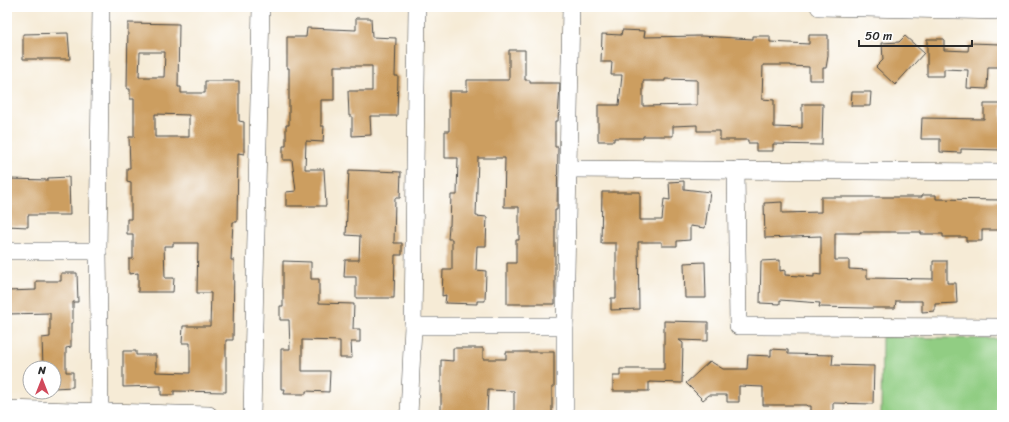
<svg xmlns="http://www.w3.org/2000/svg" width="1009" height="422" font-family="Sriracha,sans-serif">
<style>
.green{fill:#91cd83;stroke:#5e7c57}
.building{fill:#cc9e60;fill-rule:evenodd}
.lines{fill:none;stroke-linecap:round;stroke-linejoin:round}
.minor-casing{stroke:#494845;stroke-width:18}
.minor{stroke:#fff;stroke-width:17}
</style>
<rect width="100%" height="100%" fill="#fff"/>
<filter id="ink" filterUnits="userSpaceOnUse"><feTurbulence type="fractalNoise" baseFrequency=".025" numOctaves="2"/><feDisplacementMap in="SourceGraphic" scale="8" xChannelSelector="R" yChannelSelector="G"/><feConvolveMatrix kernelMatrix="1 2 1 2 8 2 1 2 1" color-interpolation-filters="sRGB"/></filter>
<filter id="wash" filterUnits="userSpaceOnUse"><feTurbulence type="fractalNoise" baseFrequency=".012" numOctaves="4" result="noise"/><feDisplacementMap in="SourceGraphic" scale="16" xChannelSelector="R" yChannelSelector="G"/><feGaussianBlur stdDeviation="0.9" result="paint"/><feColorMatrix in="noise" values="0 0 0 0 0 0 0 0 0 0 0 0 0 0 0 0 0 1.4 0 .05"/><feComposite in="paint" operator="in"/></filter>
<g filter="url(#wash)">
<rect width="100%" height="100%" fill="#f6ebd6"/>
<polygon class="green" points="882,337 1002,339 1002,415 881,415"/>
<g id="blocks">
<g class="building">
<polygon points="356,18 371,18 372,37 396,38 395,76 398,76 397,116 370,116 371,135 352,136 352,116 349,116 348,91 372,91 372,66 334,66 334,100 321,100 321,126 324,126 323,142 306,141 305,169 324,169 326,206 286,206 286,192 296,191 292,160 283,160 283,146 286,146 286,125 289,125 289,68 287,68 287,37 306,37 307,28 356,30"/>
<path d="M128,23L179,24L178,87H181V93H205V81H239V121L244,122V154L238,153L237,222H233L231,260H234L233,340H226V392L174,391V395H161V386L123,387V351H136V355H156V372L190,373V343H182L183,326H210L211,293H197L198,243H173V246H164L165,278H174L173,292H138V273L129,274V259H133V234H127V219H131V183L127,182V168H130L129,137H134V99H130V89H127ZM140,52H165L164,77H139ZM155,114L189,115V137H155Z"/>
<path d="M622,30L645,31L644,37L701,36L753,39V36H770V42L809,44V35H828V56L826,68H823V80H809V67L791,66V65H763L762,99L774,100V127L802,128V104H823L822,145L773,144V151H756V143H748V140H720V131H697V125L673,126V136H643V138H614V141H598V105H619L622,75H611L612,62H601L602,34L621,35ZM665,79L697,80V105L643,106V81H665Z"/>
<polygon points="68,33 70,59 23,59 23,34"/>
<polygon points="905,36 924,53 895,85 876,67 883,60 882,43 899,42"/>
<polygon points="927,39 944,39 944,50 968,51 969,43 1001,44 1000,67 988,67 987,89 967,88 968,70 944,69 944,76 927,76"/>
<polygon points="509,50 525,50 525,80 530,80 530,83 560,83 558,121 555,121 555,147 558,147 557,210 555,210 555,304 507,304 507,263 516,263 516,240 519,240 519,207 504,207 505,158 478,158 476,216 487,217 486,246 477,246 476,270 486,271 485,301 477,301 477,304 445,303 446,295 442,296 443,270 452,270 452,239 448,239 449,226 450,226 451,195 457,195 458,158 445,158 445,131 449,131 449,91 467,91 467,80 509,80"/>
<polygon points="852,92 871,92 870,106 851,106"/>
<polygon points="984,104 1002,104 1002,150 961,149 961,153 940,152 940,139 921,139 922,118 984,119"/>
<polygon points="349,170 401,172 400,198 395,198 394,243 402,243 402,255 395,255 394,298 356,298 356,277 344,277 345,260 359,260 360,236 346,235"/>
<polygon points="69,177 70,215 28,215 28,227 7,226 7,190 10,190 10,179 48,180 48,178"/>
<polygon points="684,181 684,189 710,192 705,228 690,226 690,240 677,241 677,246 662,246 662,242 638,242 639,309 611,310 611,298 616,298 616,243 601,243 602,192 640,192 640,220 662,220 664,199 670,200 669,182"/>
<polygon points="922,195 936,195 936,199 1002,200 1002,230 982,230 982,241 966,241 966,237 943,237 943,234 921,234 921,232 860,232 860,233 835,233 835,260 849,260 849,269 867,270 867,278 933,279 933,261 947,261 947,283 956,283 957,303 935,304 935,311 922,312 922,301 896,301 895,308 867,308 819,307 820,303 780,300 780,304 760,303 761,261 780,260 780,271 785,270 785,275 814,277 814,274 821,275 821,236 765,238 764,203 782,202 782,213 821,212 821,197 922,197"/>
<polygon points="283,261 311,262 311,279 319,279 319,303 354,304 353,329 360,329 360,342 351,342 352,358 340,358 340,341 302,340 302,371 330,371 329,392 306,391 306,394 284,394 285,389 281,389 281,349 290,349 289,320 280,320 280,306 283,306"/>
<polygon points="705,262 706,298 685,298 684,263"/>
<polygon points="61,273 77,273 78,302 73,302 73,323 71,323 71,347 66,348 66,372 73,372 73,387 54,388 54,368 43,368 42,338 50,337 50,313 7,314 7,291 36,290 36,281 61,281"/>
<polygon points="664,321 708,322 708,341 679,340 683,343 682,383 649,382 649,391 613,391 613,376 620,376 620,369 664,369"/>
<polygon points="453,348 483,348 483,359 506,359 506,352 554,352 554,387 552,387 552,415 514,415 514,391 488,390 487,415 441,415 441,360 453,361"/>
<polygon points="771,349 788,350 788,354 833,355 832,365 874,366 873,404 833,403 833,415 811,415 811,406 807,406 806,405 763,405 763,387 739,386 739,402 727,402 727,395 709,395 703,400 686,383 710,361 723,369 747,369 748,355 771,356"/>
</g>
</g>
</g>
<g filter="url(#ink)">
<use href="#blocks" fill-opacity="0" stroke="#494845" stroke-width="1"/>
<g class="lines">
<defs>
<g id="minor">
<polyline points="819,7 1002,11"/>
<polyline points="569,169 1002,172"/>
<polyline points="736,170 738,326 1002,327"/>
<polyline points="7,251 98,251"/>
<polyline points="413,326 565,326"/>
<polyline points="7,409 209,415"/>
<polyline points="100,411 98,251 101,7"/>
<polyline points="252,415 261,7"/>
<polyline points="407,415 409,415 413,326 417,7"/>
<polyline points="565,415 565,326 571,7"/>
</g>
</defs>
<use href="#minor" class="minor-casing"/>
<use href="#minor" class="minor"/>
</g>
</g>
<rect width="1009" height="422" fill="none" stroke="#fff" stroke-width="24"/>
<g transform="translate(42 380)"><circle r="19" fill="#ffffff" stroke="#aaaaaa"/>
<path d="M0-3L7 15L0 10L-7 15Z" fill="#d1495b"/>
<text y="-6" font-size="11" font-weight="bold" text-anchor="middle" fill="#2b2b2b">N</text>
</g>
<path d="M859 40v6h113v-6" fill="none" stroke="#2b2b2b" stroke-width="2"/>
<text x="865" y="40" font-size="12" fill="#2b2b2b" stroke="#ffffff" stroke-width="3" paint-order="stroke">50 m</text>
</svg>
